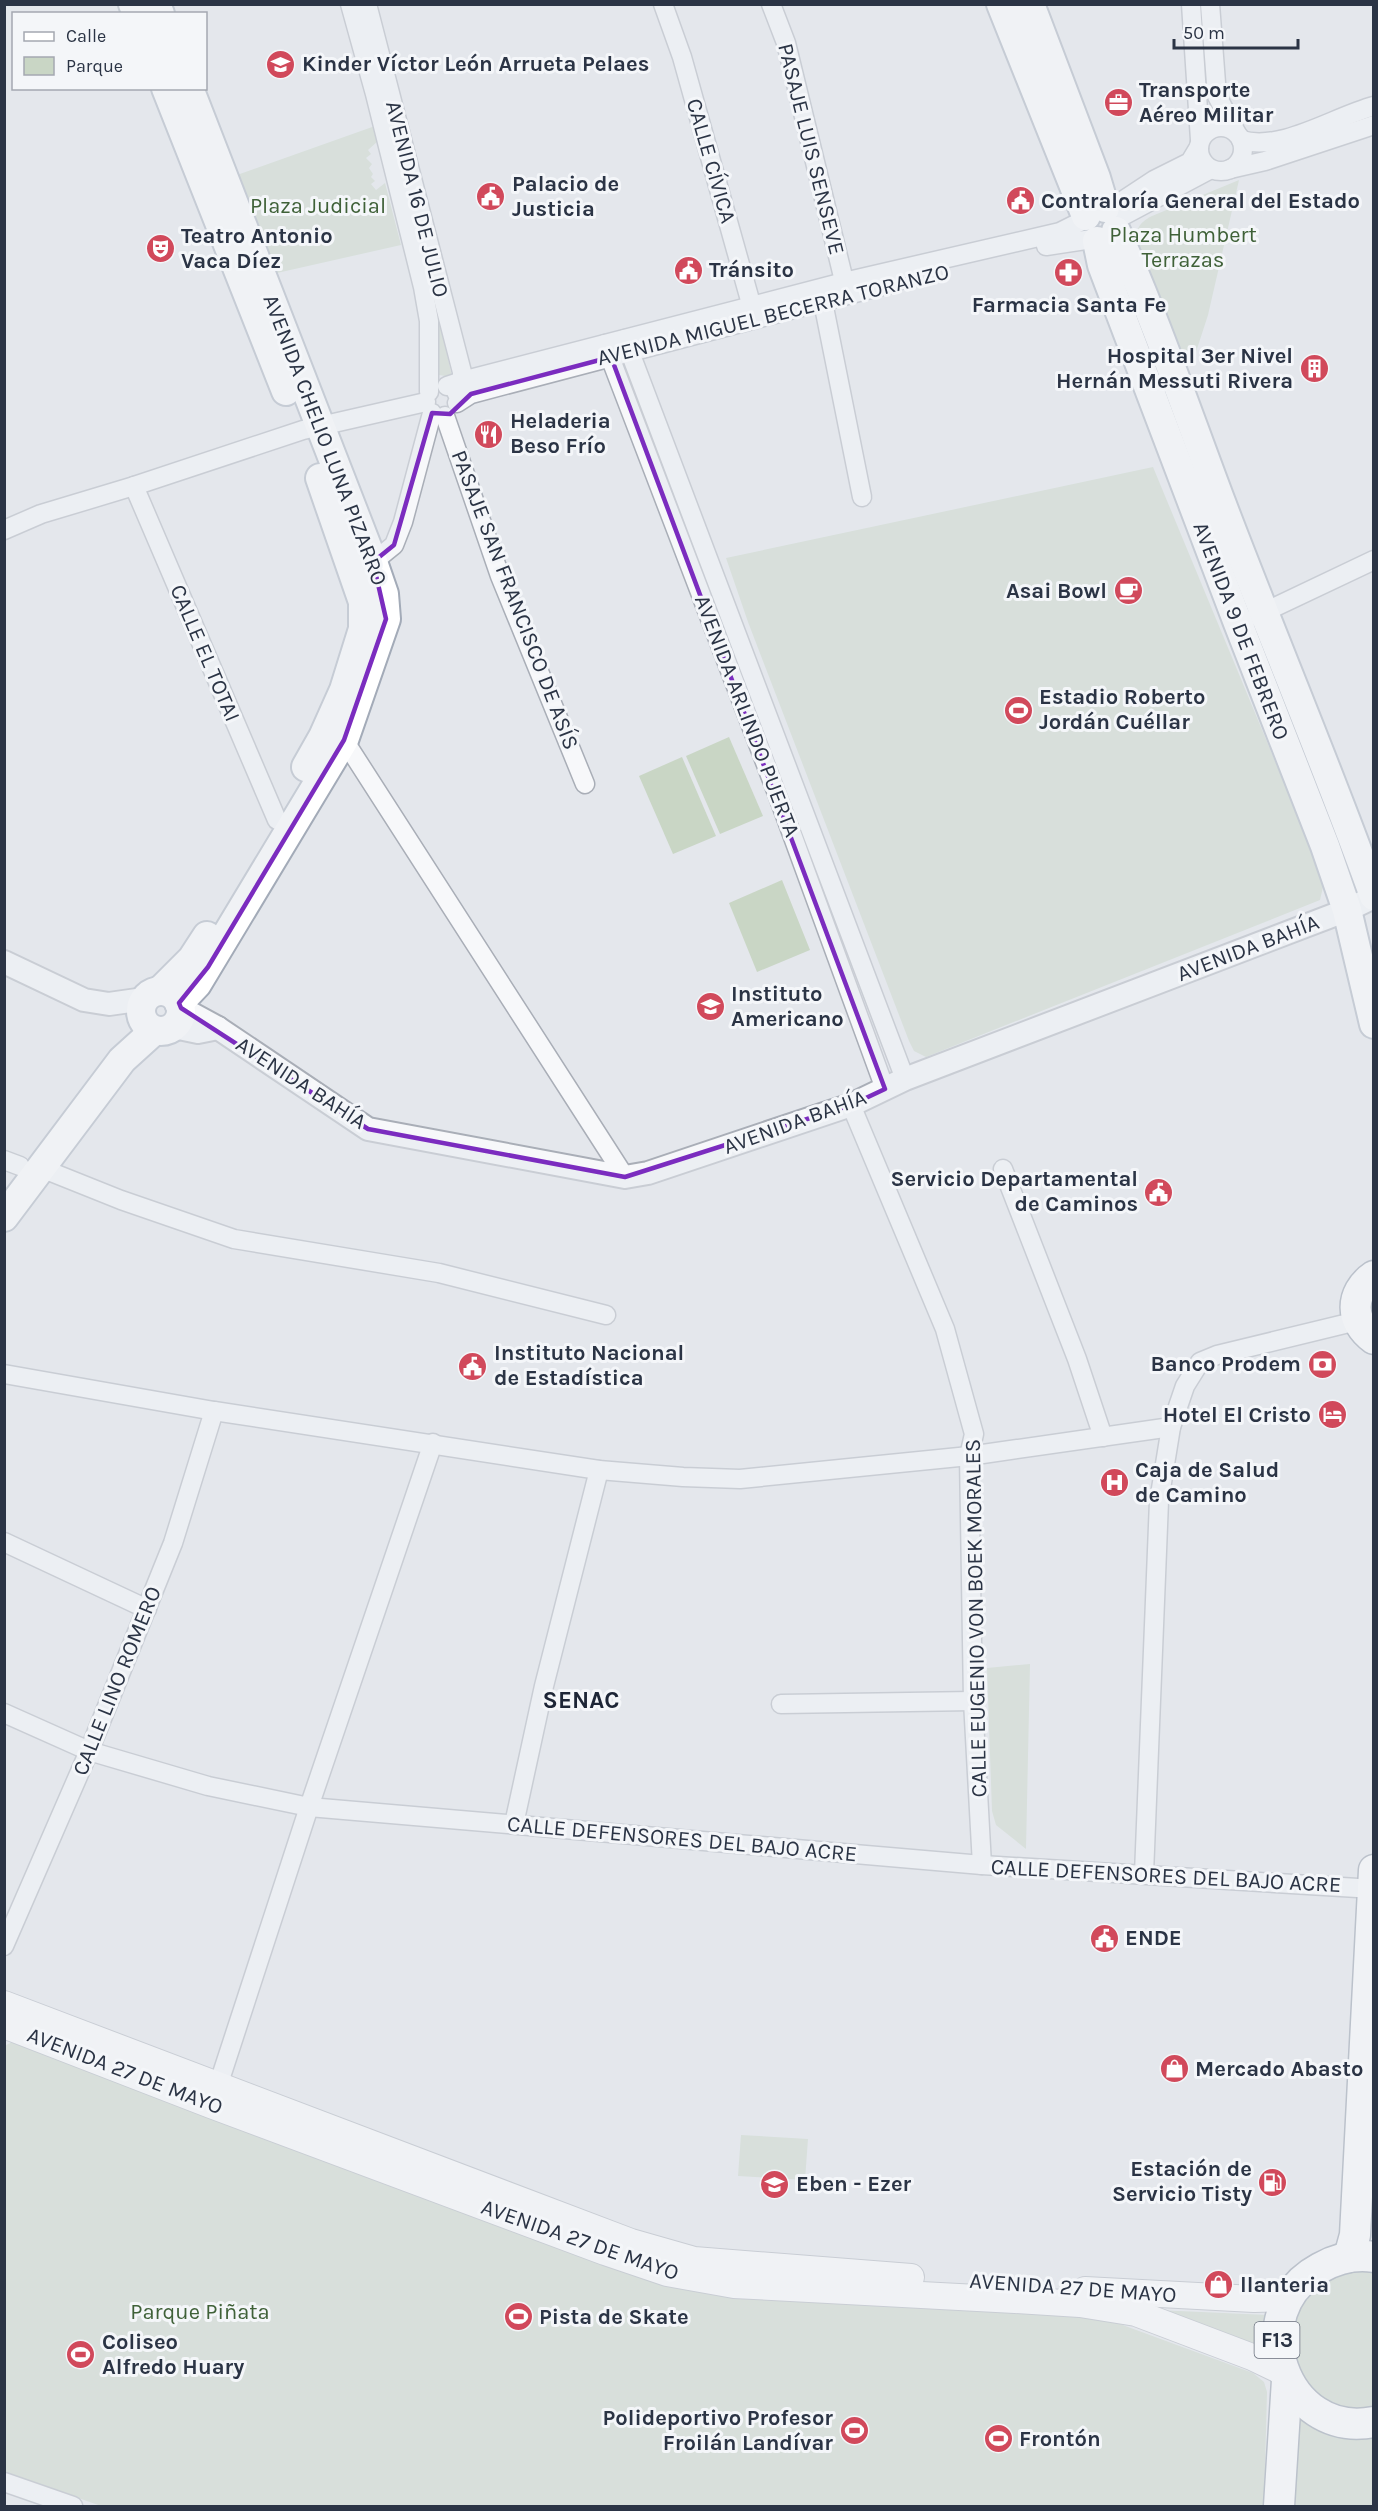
<svg xmlns="http://www.w3.org/2000/svg" width="1378" height="2511" font-family="Karla,sans-serif">
<style>
.green{fill:#c9d6c5}
.lines{fill:none;stroke-linecap:round;stroke-linejoin:round}
.minor-casing{stroke:#a9aeb7;stroke-width:21}
.tertiary-casing{stroke:#a9aeb7;stroke-width:26}
.secondary-casing{stroke:#a9aeb7;stroke-width:28}
.primary-casing{stroke:#a3abb8;stroke-width:32}
.trunk-casing{stroke:#8b94a3;stroke-width:33}
.minor{stroke:#f7f8fa;stroke-width:18}
.tertiary{stroke:#f7f8fa;stroke-width:22}
.secondary{stroke:#fff;stroke-width:26}
.primary{stroke:#fff;stroke-width:28}
.trunk{stroke:#fff;stroke-width:30}
.marked{fill:none;stroke:#7b2cbf;stroke-width:4.5;stroke-linejoin:round}
.labels{text-anchor:middle;dominant-baseline:central;stroke-width:6;stroke-linejoin:round;paint-order:stroke}
.shield{fill:#f4f6f9;stroke:#676e7b;stroke-width:1.5}
.shield-label{font-size:21px;font-weight:bold;fill:#2b3445}
.poi-label{font-size:22px;font-weight:bold;fill:#2b3445;stroke:#f4f6f9;text-anchor:start}
.street-label{font-size:22px;fill:#2b3445;stroke:#f4f6f9}
.park-label{font-size:22px;fill:#3f6138;stroke:#f4f6f9}
.neighbourhood-label{font-size:24px;font-weight:bold;fill:#1d2536;stroke:#f4f6f9}
</style>
<rect width="100%" height="100%" fill="#e4e7ec"/>
<g class="green">
<polygon points="375,126 378,141 368,150 371,154 366,158 372,164 369,168 373,174 371,177 375,181 371,184 376,190 385,183 401,245 277,273 237,175"/>
<path d="M1239,180L1208,315L1195,355L1182,356L1135,245C1136,230 1138,223 1152,216Z"/>
<polygon points="433,290 452,377 439,375 439,340"/>
<polygon points="1153,467 1321,872 1323,887 1320,900 926,1057 914,1051 909,1041 748,622 726,558"/>
<polygon points="729,737 763,816 720,834 686,756"/>
<polygon points="682,757 716,836 673,854 639,776"/>
<polygon points="782,880 810,950 757,972 729,903"/>
<polygon points="1030,1664 1026,1849 996,1825 992,1811 987,1668"/>
<polygon points="23,2037 610,2261 1071,2306 1253,2373 1264,2382 1267,2392 1264,2506 101,2506 5,2472 4,2046"/>
<polygon points="741,2135 808,2139 805,2180 738,2176"/>
<polygon points="1373,2266 1373,2410 1356,2411 1333,2406 1313,2393 1290,2353 1295,2307 1330,2272"/>
<polygon points="1134,2309 1268,2315 1264,2359"/>
<polygon points="1288,2400 1373,2433 1373,2506 1287,2506"/>
</g>
<g class="lines">
<defs>
<g id="minor">
<polyline points="350,4 375,94 423,287 429,321 429,392"/>
<polyline points="367,4 462,372 462,381 456,392"/>
<polyline points="663,4 682,57 755,318"/>
<polyline points="771,4 786,43 847,293"/>
<polyline points="1191,4 1200,140"/>
<polyline points="1210,4 1217,96 1237,134"/>
<circle cx="1221" cy="149" r="22"/>
<path d="M1241,140C1282,152 1333,117 1374,106"/>
<polyline points="1230,169 1265,161 1374,125"/>
<polyline points="1110,209 1154,180 1190,162 1199,147"/>
<polyline points="1117,219 1211,169"/>
<polyline points="1046,246 1092,239"/>
<polyline points="823,302 862,497"/>
<polyline points="625,339 905,1079"/>
<polyline points="605,344 778,796 885,1089"/>
<polyline points="447,386 462,381 844,282 1060,232 1084,220"/>
<polyline points="457,403 471,394 897,282"/>
<polyline points="445,416 500,576 585,784"/>
<polyline points="134,486 277,820"/>
<polyline points="4,530 41,514 134,486 303,430 426,402"/>
<polyline points="366,565 373,562 394,545 403,522 432,413"/>
<polyline points="1256,616 1374,560"/>
<polyline points="344,740 625,1177"/>
<polyline points="851,1105 945,1329 974,1434 969,1456 973,1701 982,1865"/>
<polyline points="4,1160 20,1166"/>
<polyline points="41,1168 121,1200 234,1239 439,1273 606,1315"/>
<polyline points="1003,1169 1077,1359 1103,1437"/>
<polyline points="4,1374 214,1411 599,1470 683,1477 740,1479 969,1456 1171,1427"/>
<polyline points="4,1542 147,1609"/>
<polyline points="781,1704 973,1701"/>
<polyline points="4,1713 89,1751 208,1786 309,1807 982,1865 1374,1889"/>
<polyline points="514,1824 544,1686 599,1470"/>
<polyline points="1144,1874 1159,1501 1171,1427 1185,1386 1200,1362 1217,1355 1357,1321"/>
<polyline points="4,1946 89,1751 173,1543 214,1411"/>
<polyline points="215,2095 309,1807 433,1443"/>
<polyline points="4,2482 73,2506"/>
</g>
<g id="tertiary">
<polyline points="4,962 84,1000 109,1004 144,999"/>
<polyline points="181,1008 218,1028 368,1129 625,1177 648,1173 851,1105 905,1079 1347,910 1374,897"/>
<polyline points="174,1027 198,1032 218,1028"/>
</g>
<g id="secondary">
<polyline points="4,2004 631,2242 694,2260 911,2277"/>
<polyline points="4,2025 211,2105 605,2252 667,2273 734,2285 1015,2300 1080,2304 1136,2313 1252,2357 1283,2372"/>
<polyline points="1085,2290 1254,2299 1289,2298"/>
</g>
<g id="primary">
<polyline points="133,4 137,14"/>
<polyline points="156,4 160,14"/>
<polyline points="1001,4 1086,216"/>
<polyline points="1030,4 1096,178 1105,208"/>
<polyline points="166,88 286,391"/>
<path d="M1116,231C1156,320 1187,412 1221,502C1271,634 1326,763 1374,896"/>
<polyline points="1097,241 1102,265 1238,623 1325,846 1347,910 1374,1024"/>
<polyline points="306,767 323,737 344,690 363,629 363,602 320,478"/>
<circle cx="161" cy="1011" r="20"/>
<polyline points="160,991 192,959 207,936"/>
<polyline points="179,1003 197,984 344,740 386,619 384,594 373,562 189,88"/>
<polyline points="4,1217 122,1060 154,1031"/>
</g>
<g id="trunk">
<path d="M1374,1276C1349,1293 1350,1322 1374,1339"/>
<polyline points="1349,2257 1355,2235 1374,1870"/>
<path d="M1374,2257C1355,2254 1336,2259 1320,2268C1240,2311 1284,2440 1374,2422"/>
<polyline points="1279,2506 1287,2380"/>
</g>
</defs>
<use href="#minor" class="minor-casing"/>
<use href="#tertiary" class="tertiary-casing"/>
<use href="#secondary" class="secondary-casing"/>
<use href="#primary" class="primary-casing"/>
<use href="#trunk" class="trunk-casing"/>
<use href="#minor" class="minor"/>
<use href="#tertiary" class="tertiary"/>
<use href="#secondary" class="secondary"/>
<use href="#primary" class="primary"/>
<use href="#trunk" class="trunk"/>
</g>
<path d="M0 0H1378V2511H0ZM611,357L885,1089L851,1105L625,1177L368,1129L181,1008L179,1003L208,967L344,740L386,619L373,562L394,545L432,413L450,414L471,394Z" fill="#e4e7ec" fill-opacity=".55" fill-rule="evenodd"/>
<path class="marked" d="M611,357L885,1089L851,1105L625,1177L368,1129L181,1008L179,1003L208,967L344,740L386,619L373,562L394,545L432,413L450,414L471,394Z"/>
<defs>
<symbol id="school-disc" viewBox="-11 -11 22 22"><circle r="9.5" fill="#d1495b" stroke="#f4f6f9"/><path d="M0-5L7-2L0 1L-7-2ZM-4 1L0 2.5L4 1V4Q0 6-4 4Z" fill="#fff"/></symbol>
<symbol id="office-disc" viewBox="-11 -11 22 22"><circle r="9.5" fill="#d1495b" stroke="#f4f6f9"/><path d="M-6-3h4V-5.5h4V-3h4V5H-6ZM-1-4.5V-3h2v-1.5ZM-6 0V1H6V0Z" fill="#fff"/></symbol>
<symbol id="civic-disc" viewBox="-11 -11 22 22"><circle r="9.5" fill="#d1495b" stroke="#f4f6f9"/><path d="M-.6-6.5H3V-4.5H.6V-3L4-1V1h2V6H-6V1h2V-1L-.6-3ZM-1.2 2.5V6h2.4V2.5Z" fill="#fff"/></symbol>
<symbol id="theatre-disc" viewBox="-11 -11 22 22"><circle r="9.5" fill="#d1495b" stroke="#f4f6f9"/><path d="M-5-5.5Q0-4 5-5.5V0Q5 5 0 6Q-5 5-5 0ZM-3.3-2.5H-1v1.5H-3.3ZM1-2.5H3.3v1.5H1ZM-2.8 1Q0 5.5 2.8 1Z" fill="#fff"/></symbol>
<symbol id="pharmacy-disc" viewBox="-11 -11 22 22"><circle r="9.5" fill="#d1495b" stroke="#f4f6f9"/><path d="M-2-6h4v4h4v4h-4v4h-4v-4h-4v-4h4Z" fill="#fff"/></symbol>
<symbol id="building-disc" viewBox="-11 -11 22 22"><circle r="9.5" fill="#d1495b" stroke="#f4f6f9"/><path d="M-4-6H4V6H1V3H-1V6H-4ZM-2.5-4.3h1.7v1.8h-1.7ZM.8-4.3h1.7v1.8H.8ZM-2.5-1h1.7V.8h-1.7ZM.8-1h1.7V.8H.8Z" fill="#fff"/></symbol>
<symbol id="restaurant-disc" viewBox="-11 -11 22 22"><circle r="9.5" fill="#d1495b" stroke="#f4f6f9"/><path d="M-5-6h1v4h1v-4h1v4h1v-4h1v5L-1.5 .5V6h-2V.5L-5-1ZM5-6V6H3V1.5H1.5Q1.5-4 5-6Z" fill="#fff"/></symbol>
<symbol id="cafe-disc" viewBox="-11 -11 22 22"><circle r="9.5" fill="#d1495b" stroke="#f4f6f9"/><path d="M-5.5-4.5H6V0H3Q3 3.5 0 3.5H-2.5Q-5.5 3.5-5.5 0ZM3-3.2v2h1.7v-2ZM-6 4.5H4V6H-6Z" fill="#fff"/></symbol>
<symbol id="stadium-disc" viewBox="-11 -11 22 22"><circle r="9.5" fill="#d1495b" stroke="#f4f6f9"/><path d="M0-5a6.5 5 0 1 0 0 10a6.5 5 0 1 0 0-10ZM-3.5-1.8h7v3.6h-7Z" fill="#fff"/></symbol>
<symbol id="bank-disc" viewBox="-11 -11 22 22"><circle r="9.5" fill="#d1495b" stroke="#f4f6f9"/><path d="M-6-4H6V4H-6ZM0-2.3a2.3 2.3 0 1 0 0 4.6a2.3 2.3 0 1 0 0-4.6Z" fill="#fff"/></symbol>
<symbol id="hotel-disc" viewBox="-11 -11 22 22"><circle r="9.5" fill="#d1495b" stroke="#f4f6f9"/><path d="M-6-4.5h1.5V1H6V5H4.5V3h-9V5H-6ZM-4 0a1.8 1.8 0 1 1 3.6 0ZM.5 0V-2.5h3Q6-2.5 6 0Z" fill="#fff"/></symbol>
<symbol id="hospital-disc" viewBox="-11 -11 22 22"><circle r="9.5" fill="#d1495b" stroke="#f4f6f9"/><path d="M-5-5h3v3.5h4V-5h3V5h-3V1.5h-4V5h-3Z" fill="#fff"/></symbol>
<symbol id="shop-disc" viewBox="-11 -11 22 22"><circle r="9.5" fill="#d1495b" stroke="#f4f6f9"/><path d="M-5-2.5h2.3a2.7 3.5 0 0 1 5.4 0H5L5.5 6h-11ZM-1.5-2.5h3a1.5 2.3 0 0 0-3 0Z" fill="#fff"/></symbol>
<symbol id="fuel-disc" viewBox="-11 -11 22 22"><circle r="9.5" fill="#d1495b" stroke="#f4f6f9"/><path d="M-5.5-6h7V0h2V4h1.3V-2.5L3-4.5l.8-.8L6-3V5H2.5V1h-1V6h-7ZM-4.2-4.7v3.2H.2V-4.7Z" fill="#fff"/></symbol>
</defs>
<g fill-rule="evenodd">
<use href="#school-disc" x="264" y="48" width="33" height="33"/>
<use href="#office-disc" x="1102" y="86" width="33" height="33"/>
<use href="#civic-disc" x="474" y="180" width="33" height="33"/>
<use href="#civic-disc" x="1004" y="184" width="33" height="33"/>
<use href="#theatre-disc" x="144" y="232" width="33" height="33"/>
<use href="#civic-disc" x="672" y="254" width="33" height="33"/>
<use href="#pharmacy-disc" x="1052" y="256" width="33" height="33"/>
<use href="#building-disc" x="1298" y="352" width="33" height="33"/>
<use href="#restaurant-disc" x="472" y="418" width="33" height="33"/>
<use href="#cafe-disc" x="1112" y="574" width="33" height="33"/>
<use href="#stadium-disc" x="1002" y="694" width="33" height="33"/>
<use href="#school-disc" x="694" y="990" width="33" height="33"/>
<use href="#civic-disc" x="1142" y="1176" width="33" height="33"/>
<use href="#bank-disc" x="1306" y="1348" width="33" height="33"/>
<use href="#civic-disc" x="456" y="1350" width="33" height="33"/>
<use href="#hotel-disc" x="1316" y="1398" width="33" height="33"/>
<use href="#hospital-disc" x="1098" y="1466" width="33" height="33"/>
<use href="#civic-disc" x="1088" y="1922" width="33" height="33"/>
<use href="#shop-disc" x="1158" y="2052" width="33" height="33"/>
<use href="#fuel-disc" x="1256" y="2166" width="33" height="33"/>
<use href="#school-disc" x="758" y="2168" width="33" height="33"/>
<use href="#shop-disc" x="1202" y="2268" width="33" height="33"/>
<use href="#stadium-disc" x="502" y="2300" width="33" height="33"/>
<use href="#stadium-disc" x="64" y="2338" width="33" height="33"/>
<use href="#stadium-disc" x="838" y="2414" width="33" height="33"/>
<use href="#stadium-disc" x="982" y="2422" width="33" height="33"/>
</g>
<g class="labels">
<rect class="shield" x="1254.5" y="2322" width="45" height="36" rx="4.5"/>
<g class="shield-label">
<text x="1277" y="2340">F13</text>
</g>
<g class="poi-label">
<text x="302" y="64">Kinder Víctor León Arrueta Pelaes</text>
<text x="1139" y="90">Transporte<tspan x="1139" dy="25">Aéreo Militar</tspan></text>
<text x="512" y="184">Palacio de<tspan x="512" dy="25">Justicia</tspan></text>
<text x="1041" y="201">Contraloría General del Estado</text>
<text x="181" y="236">Teatro Antonio<tspan x="181" dy="25">Vaca Díez</tspan></text>
<text x="709" y="270">Tránsito</text>
<text x="1069" y="305" text-anchor="middle">Farmacia Santa Fe</text>
<text x="1293" y="356" text-anchor="end">Hospital 3er Nivel<tspan x="1293" dy="25">Hernán Messuti Rivera</tspan></text>
<text x="510" y="421">Heladeria<tspan x="510" dy="25">Beso Frío</tspan></text>
<text x="1107" y="591" text-anchor="end">Asai Bowl</text>
<text x="1039" y="697">Estadio Roberto<tspan x="1039" dy="25">Jordán Cuéllar</tspan></text>
<text x="731" y="994">Instituto<tspan x="731" dy="25">Americano</tspan></text>
<text x="1138" y="1179" text-anchor="end">Servicio Departamental<tspan x="1138" dy="25">de Caminos</tspan></text>
<text x="494" y="1353">Instituto Nacional<tspan x="494" dy="25">de Estadística</tspan></text>
<text x="1301" y="1364" text-anchor="end">Banco Prodem</text>
<text x="1311" y="1415" text-anchor="end">Hotel El Cristo</text>
<text x="1135" y="1470">Caja de Salud<tspan x="1135" dy="25">de Camino</tspan></text>
<text x="1125" y="1938">ENDE</text>
<text x="1195" y="2069">Mercado Abasto</text>
<text x="1252" y="2169" text-anchor="end">Estación de<tspan x="1252" dy="25">Servicio Tisty</tspan></text>
<text x="796" y="2184">Eben - Ezer</text>
<text x="1240" y="2285">llanteria</text>
<text x="539" y="2317">Pista de Skate</text>
<text x="102" y="2342">Coliseo<tspan x="102" dy="25">Alfredo Huary</tspan></text>
<text x="833" y="2418" text-anchor="end">Polideportivo Profesor<tspan x="833" dy="25">Froilán Landívar</tspan></text>
<text x="1019" y="2439">Frontón</text>
</g>
<g class="street-label">
<text transform="translate(811 149) rotate(76)">PASAJE LUIS SENSEVE</text>
<text transform="translate(711 161) rotate(74)">CALLE CÍVICA</text>
<text transform="translate(417 199) rotate(76)">AVENIDA 16 DE JULIO</text>
<text transform="translate(773 315) rotate(-14)">AVENIDA MIGUEL BECERRA TORANZO</text>
<text transform="translate(325 440) rotate(69)">AVENIDA CHELIO LUNA PIZARRO</text>
<text transform="translate(515 600) rotate(69)">PASAJE SAN FRANCISCO DE ASÍS</text>
<text transform="translate(1241 631) rotate(69)">AVENIDA 9 DE FEBRERO</text>
<text transform="translate(205 653) rotate(67)">CALLE EL TOTAI</text>
<text transform="translate(747 716) rotate(69)">AVENIDA ARLINDO PUERTA</text>
<text transform="translate(1248 948) rotate(-21)">AVENIDA BAHÍA</text>
<text transform="translate(301 1083) rotate(33)">AVENIDA BAHÍA</text>
<text transform="translate(795 1122) rotate(-20)">AVENIDA BAHÍA</text>
<text transform="translate(976 1618) rotate(-91)">CALLE EUGENIO VON BOEK MORALES</text>
<text transform="translate(117 1681) rotate(-68)">CALLE LINO ROMERO</text>
<text transform="translate(682 1839) rotate(5)">CALLE DEFENSORES DEL BAJO ACRE</text>
<text transform="translate(1166 1876) rotate(3)">CALLE DEFENSORES DEL BAJO ACRE</text>
<text transform="translate(125 2071) rotate(21)">AVENIDA 27 DE MAYO</text>
<text transform="translate(580 2240) rotate(19)">AVENIDA 27 DE MAYO</text>
<text transform="translate(1073 2288) rotate(4)">AVENIDA 27 DE MAYO</text>
</g>
<g class="park-label">
<text x="318" y="206">Plaza Judicial</text>
<text x="1183" y="235">Plaza Humbert<tspan x="1183" dy="25">Terrazas</tspan></text>
<text x="200" y="2312">Parque Piñata</text>
</g>
<g class="neighbourhood-label">
<text x="581" y="1700">SENAC</text>
</g>
</g>
<rect width="1378" height="2511" fill="none" stroke="#2b3445" stroke-width="12"/>
<rect x="12" y="12" width="195" height="78" fill="#f4f6f9" stroke="#a4a8b1" stroke-width="1.5"/>
<rect x="24" y="32" width="30" height="9" fill="#ffffff" stroke="#a4a8b1" stroke-width="1.5"/>
<text x="66" y="42" font-size="18" fill="#2b3445">Calle</text>
<rect x="24" y="57" width="30" height="18" fill="#c9d6c5" stroke="#a4a8b1" stroke-width="1.5"/>
<text x="66" y="72" font-size="18" fill="#2b3445">Parque</text>
<path d="M1174 39v9h124v-9" fill="none" stroke="#2b3445" stroke-width="3"/>
<text x="1183" y="39" font-size="18" fill="#2b3445" stroke="#f4f6f9" stroke-width="4.5" paint-order="stroke">50 m</text>
</svg>
